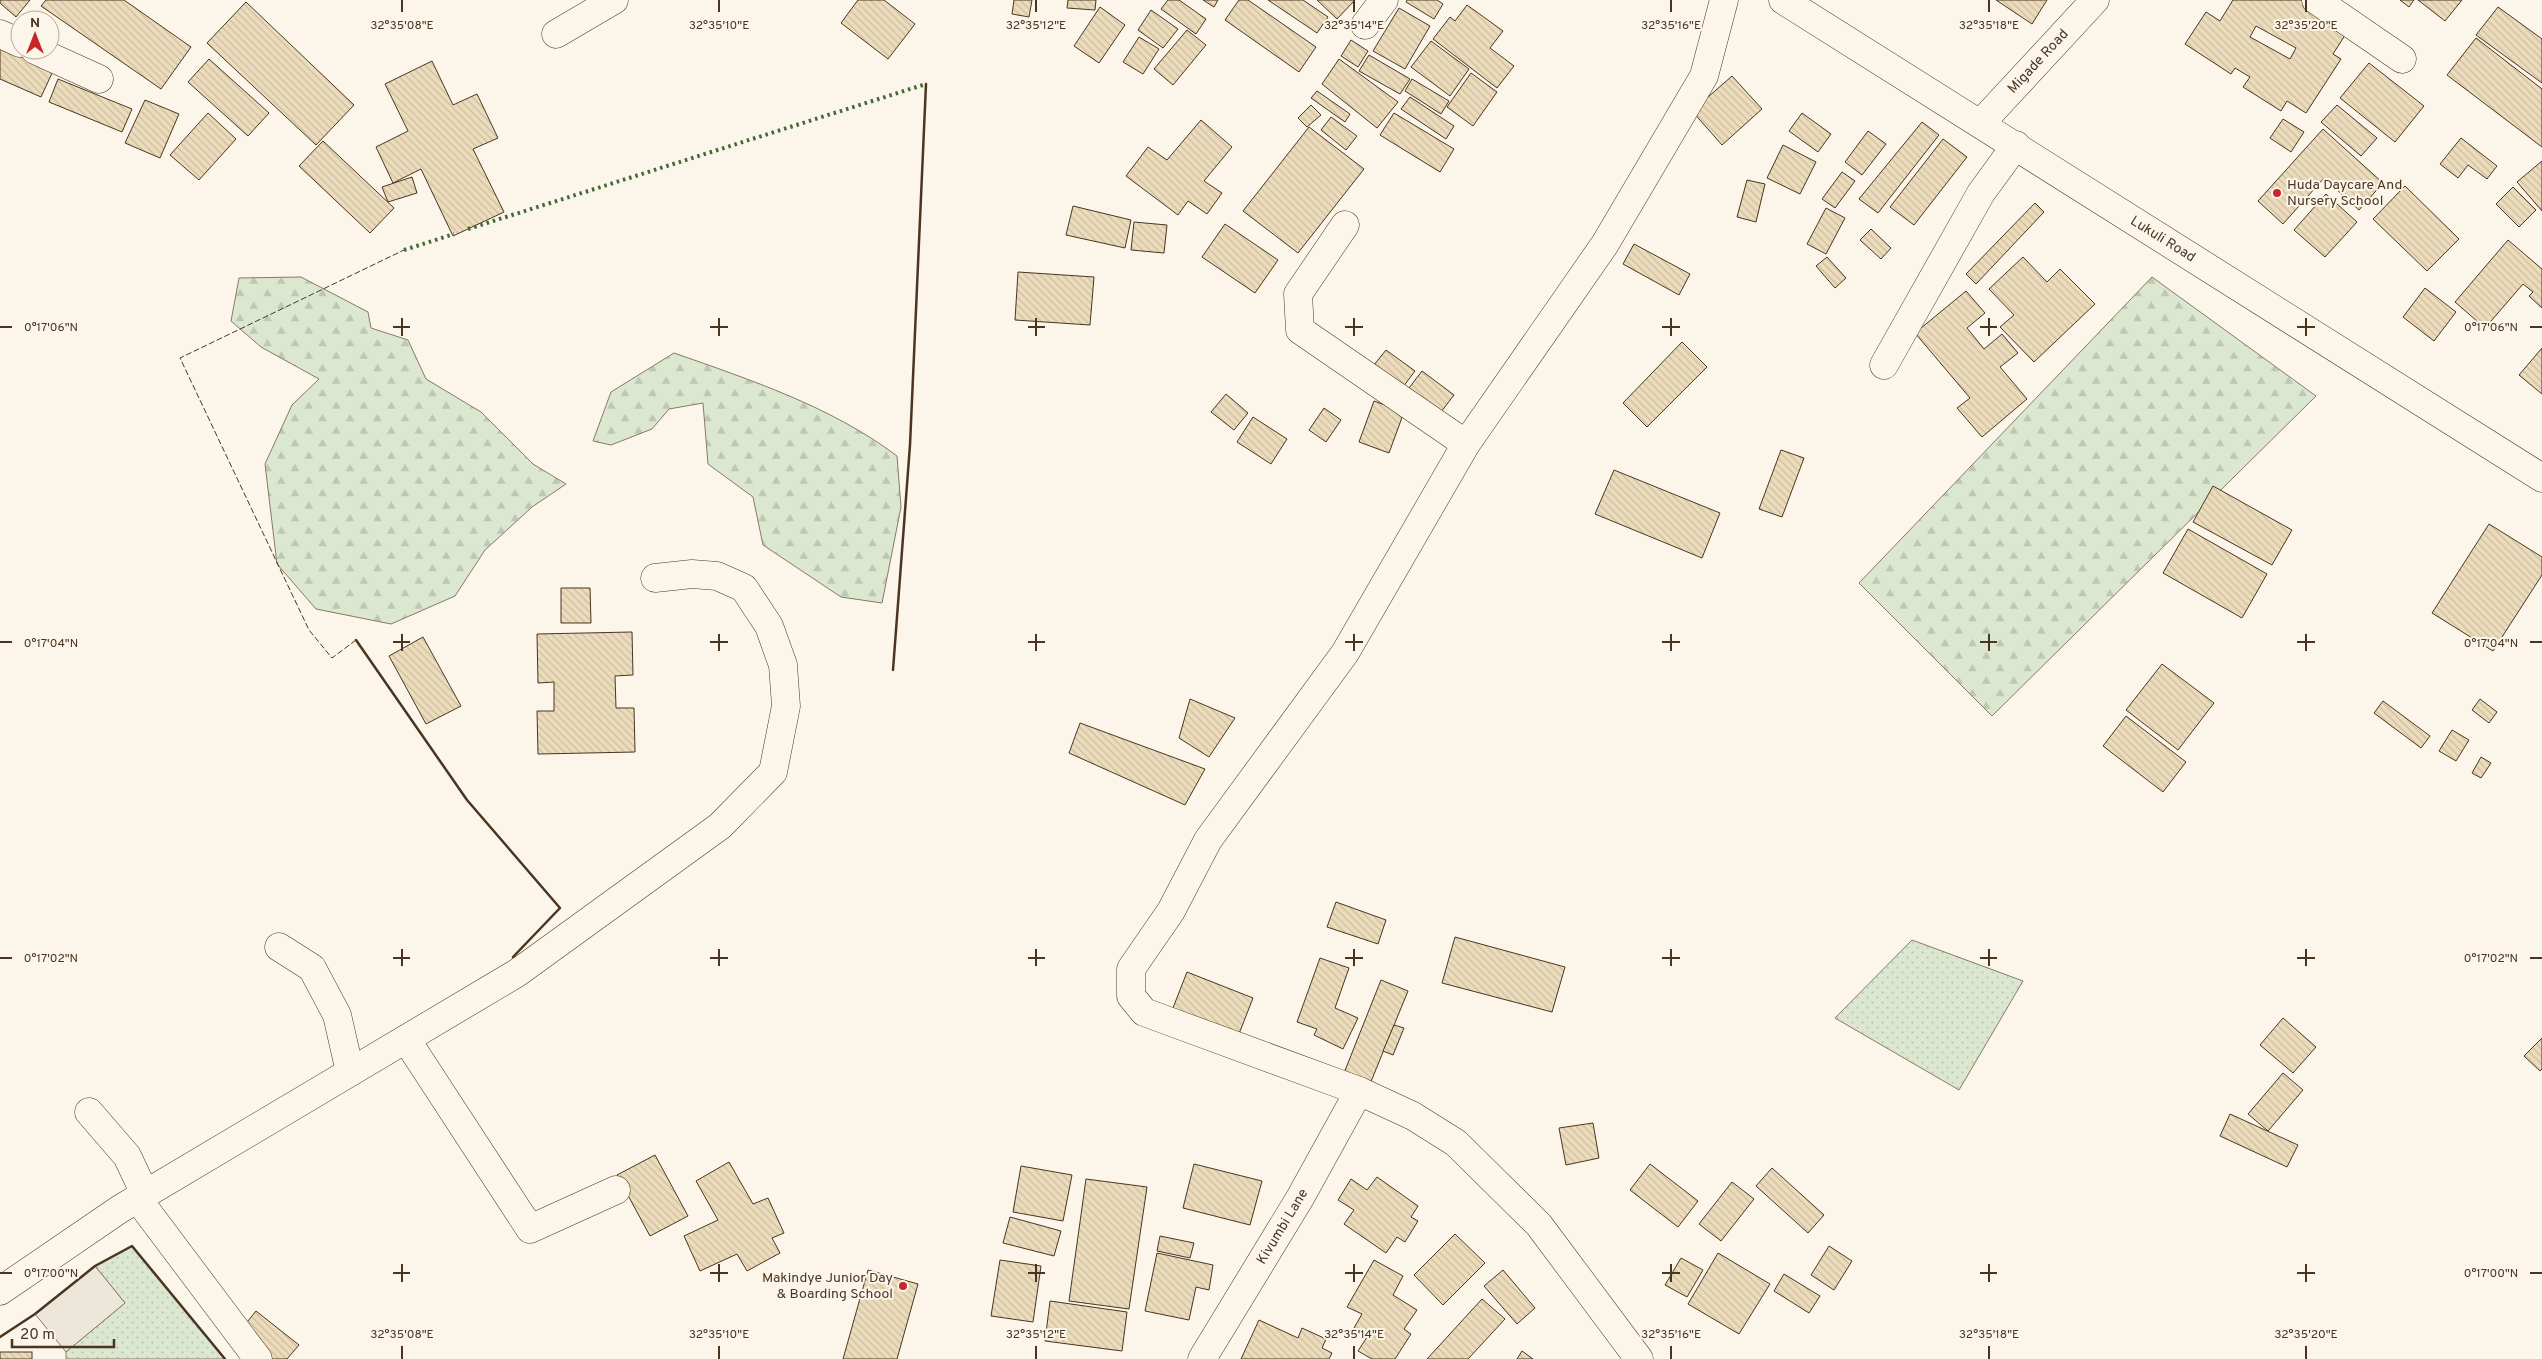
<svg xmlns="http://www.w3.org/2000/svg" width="2542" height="1359" font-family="Overpass,sans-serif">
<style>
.grass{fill:url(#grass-dots);stroke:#887966}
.forest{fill:url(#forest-firs);stroke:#887966}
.parking{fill:#ede7d9;stroke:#887966}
.building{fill:url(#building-back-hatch);stroke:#4a3520;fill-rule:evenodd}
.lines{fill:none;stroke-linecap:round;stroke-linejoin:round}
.minor-casing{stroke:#4a3520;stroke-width:29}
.minor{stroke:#fbf6e9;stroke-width:28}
.hedge{stroke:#436837;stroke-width:4;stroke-dasharray:2.5 4;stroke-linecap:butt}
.fence{stroke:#4a3520;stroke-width:1;stroke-dasharray:6 2.5;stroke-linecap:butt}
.wall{stroke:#4a3520;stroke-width:2.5}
.ticks{fill:none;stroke:#4a3520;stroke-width:2}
.poi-dot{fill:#c62828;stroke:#fbf6e9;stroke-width:2}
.labels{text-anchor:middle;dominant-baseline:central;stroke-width:4;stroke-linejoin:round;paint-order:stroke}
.street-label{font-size:14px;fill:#4a3520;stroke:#fbf6e9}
.poi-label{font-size:14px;fill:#4a3520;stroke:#fbf6e9;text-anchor:start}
.ticks-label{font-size:12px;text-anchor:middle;fill:#4a3520;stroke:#fbf6e9;stroke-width:4;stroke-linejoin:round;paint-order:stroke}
</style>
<defs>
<pattern id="grass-dots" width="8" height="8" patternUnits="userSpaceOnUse" patternTransform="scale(1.25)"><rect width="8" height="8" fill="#dce7d0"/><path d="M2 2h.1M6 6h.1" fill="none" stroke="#bec7b2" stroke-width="1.8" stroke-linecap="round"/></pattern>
<pattern id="forest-firs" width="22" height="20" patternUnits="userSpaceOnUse" patternTransform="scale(1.25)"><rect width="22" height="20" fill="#dce7d0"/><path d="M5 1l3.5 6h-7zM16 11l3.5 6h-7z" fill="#bec7b2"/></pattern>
<pattern id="building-back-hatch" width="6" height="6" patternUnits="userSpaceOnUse" patternTransform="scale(1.25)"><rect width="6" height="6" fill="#ecdcbc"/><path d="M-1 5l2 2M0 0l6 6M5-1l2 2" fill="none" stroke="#ccbda1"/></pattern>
</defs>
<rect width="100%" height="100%" fill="#fbf6e9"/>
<g class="grass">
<polygon points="1912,940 2023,981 1959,1090 1835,1018"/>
<polygon points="132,1246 225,1359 66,1359 66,1352 125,1303 95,1266"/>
</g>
<g class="forest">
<polygon points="301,277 368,312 371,328 408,340 426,379 481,412 533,464 566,484 532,507 485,550 455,596 391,624 316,609 277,564 265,464 292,405 319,379 261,347 231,321 239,278"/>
<polygon points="2152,277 2316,396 1992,716 1859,583"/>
<path d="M674,353C751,380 832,407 897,456L901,507L882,603L841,597L763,545L753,497L708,464L703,403L669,409L652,429L611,445L593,441L611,392Z"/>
</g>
<polygon class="parking" points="95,1266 125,1303 66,1352 35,1314"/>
<g class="building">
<polygon points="0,0 30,0 16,17 0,3"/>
<polygon points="46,0 124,0 191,47 161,89 41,6"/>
<polygon points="858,0 884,0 915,24 888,59 841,23"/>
<polygon points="1014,0 1032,0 1029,17 1012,14"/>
<polygon points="1068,0 1096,0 1095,10 1067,8"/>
<polygon points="1168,0 1179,0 1206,19 1196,34 1161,9"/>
<polygon points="1203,0 1218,0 1214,7"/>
<polygon points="1239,0 1248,0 1316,47 1299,72 1225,20"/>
<polygon points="1268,0 1303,0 1328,17 1317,33"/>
<polygon points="1317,0 1355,0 1337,19"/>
<polygon points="1407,0 1437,0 1443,4 1434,19 1406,2"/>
<polygon points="1996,0 2047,0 2032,24"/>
<path d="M2233,0H2304L2349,29L2333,54L2341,59L2306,113L2287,101L2281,111L2243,87L2250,77L2235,68L2231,74L2185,44L2206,12L2220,21ZM2256,26L2296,48L2290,59L2250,37Z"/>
<polygon points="2400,0 2414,0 2409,7"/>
<polygon points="2418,0 2462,0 2445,21"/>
<polygon points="246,2 354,105 316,145 207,43"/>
<polygon points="1467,5 1503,31 1490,48 1514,66 1497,88 1433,39 1450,17 1455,21"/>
<polygon points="1100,7 1125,25 1099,63 1074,46"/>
<polygon points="2498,7 2542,39 2542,83 2476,35"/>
<polygon points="1399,8 1430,26 1405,69 1373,51"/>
<polygon points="1151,10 1178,29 1163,48 1138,30"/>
<polygon points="1187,30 1206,45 1173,85 1154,69"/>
<polygon points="1139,37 1159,49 1143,74 1123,62"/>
<polygon points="2476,38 2542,89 2542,147 2447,75"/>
<polygon points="1351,40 1368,51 1358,67 1341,56"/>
<polygon points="1431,41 1469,69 1450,96 1411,67"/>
<polygon points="0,47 53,71 41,97 0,79"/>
<polygon points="1369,55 1410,79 1400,94 1359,71"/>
<polygon points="209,59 269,113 248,136 188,82"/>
<polygon points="1339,59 1398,102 1377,128 1322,84"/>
<polygon points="432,61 453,105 477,94 498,138 473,149 504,212 453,236 421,169 393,183 376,147 408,131 385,84"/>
<polygon points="2369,63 2424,106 2395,142 2340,98"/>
<polygon points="1471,73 1497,92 1473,126 1447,107"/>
<polygon points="1732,76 1762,109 1722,145 1692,111"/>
<polygon points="58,79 132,109 122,132 49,102"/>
<polygon points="1412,79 1449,101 1441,114 1405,91"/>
<polygon points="1317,91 1350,114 1345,122 1311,98"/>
<polygon points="1410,97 1454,126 1446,139 1401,109"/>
<polygon points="145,100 179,114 160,158 125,143"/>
<polygon points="1311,105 1321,115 1307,127 1298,118"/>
<polygon points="2337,105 2377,138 2361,156 2321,122"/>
<polygon points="208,113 236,139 199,180 170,155"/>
<polygon points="1394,113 1454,149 1440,172 1380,135"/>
<polygon points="1802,113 1831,134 1818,152 1789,131"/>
<polygon points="1331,117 1357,136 1346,150 1321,130"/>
<polygon points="2283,119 2304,132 2291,152 2270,138"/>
<polygon points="1201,120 1232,147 1204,181 1222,193 1207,214 1188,201 1178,215 1126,176 1148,147 1167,160"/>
<polygon points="1922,122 1939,135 1878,213 1859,199"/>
<polygon points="1309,127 1364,169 1298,253 1243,211"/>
<polygon points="2323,129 2383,183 2359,210 2324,178 2283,224 2258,201"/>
<polygon points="1868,131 1886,144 1862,175 1845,162"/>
<polygon points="2461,138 2497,166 2487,179 2468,165 2458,178 2440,164"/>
<polygon points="1943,139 1967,157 1914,225 1890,207"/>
<polygon points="323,141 394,208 370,233 299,166"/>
<polygon points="1783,145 1816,162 1800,194 1767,178"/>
<polygon points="2542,161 2542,211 2517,182"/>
<polygon points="1842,172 1855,181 1835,208 1822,199"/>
<polygon points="412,177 417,193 388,202 382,187"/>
<polygon points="1747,180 1765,184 1756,222 1737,217"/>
<polygon points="2405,186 2459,239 2427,271 2373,219"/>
<polygon points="2513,187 2536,210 2519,227 2496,204"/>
<polygon points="2326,194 2357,222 2325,257 2294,230"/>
<polygon points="2035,203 2044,212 1976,284 1966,274"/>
<polygon points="1073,206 1131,220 1125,248 1066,235"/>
<polygon points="1826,208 1845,218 1826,254 1807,244"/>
<polygon points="1134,222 1167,225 1164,253 1131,250"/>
<polygon points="1225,224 1278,260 1255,293 1202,257"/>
<polygon points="1871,229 1891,248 1881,259 1860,240"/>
<polygon points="2508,240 2542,269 2542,308 2529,296 2533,292 2523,284 2485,328 2455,302"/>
<polygon points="1634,244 1690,274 1679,295 1623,264"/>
<polygon points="1827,257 1846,278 1835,288 1816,266"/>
<polygon points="2023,257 2047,282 2060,269 2095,304 2034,362 2000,327 2014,315 1989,289"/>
<polygon points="1018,272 1094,277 1090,325 1015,320"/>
<polygon points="2425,288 2456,312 2434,341 2403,317"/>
<polygon points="1966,291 1985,313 1967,328 1984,349 2002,334 2018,353 2000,367 2027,399 1982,437 1957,408 1970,398 1915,333"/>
<polygon points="1682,342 1707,367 1647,427 1623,403"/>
<polygon points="2542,348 2542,394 2519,375"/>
<polygon points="1386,350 1415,371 1403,387 1374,365"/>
<polygon points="1422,371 1454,395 1441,412 1409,388"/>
<polygon points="1226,394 1248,413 1234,430 1211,412"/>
<polygon points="1374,401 1404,412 1389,453 1359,442"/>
<polygon points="1324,408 1341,420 1326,442 1309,430"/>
<polygon points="1253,417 1287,439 1271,464 1237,442"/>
<polygon points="1781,450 1804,458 1782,517 1759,509"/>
<polygon points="1614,470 1720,513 1702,558 1595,514"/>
<polygon points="2213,486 2292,530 2272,565 2193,522"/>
<polygon points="2489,524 2542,557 2542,575 2493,651 2432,613"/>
<polygon points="2188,529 2267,574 2242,618 2163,573"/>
<polygon points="561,588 590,588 591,623 561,623"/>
<polygon points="632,632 633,675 615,676 616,708 634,708 635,752 538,754 537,711 554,711 554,682 538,683 537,634"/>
<polygon points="423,637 461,706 426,724 389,656"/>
<polygon points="2162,664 2214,703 2178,750 2126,710"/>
<polygon points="1190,699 1235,718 1209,757 1179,738"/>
<polygon points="2480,699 2497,712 2489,723 2472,710"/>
<polygon points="2383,701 2430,736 2421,748 2374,713"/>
<polygon points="2126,716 2186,762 2163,792 2103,746"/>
<polygon points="1080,723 1205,769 1185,805 1069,753"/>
<polygon points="2452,730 2469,740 2456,761 2439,751"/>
<polygon points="2481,757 2491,763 2481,778 2472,773"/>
<polygon points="1336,902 1386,920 1378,944 1327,927"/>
<polygon points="1455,937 1565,967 1552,1012 1442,983"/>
<polygon points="1320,958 1349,968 1335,1008 1358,1018 1343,1049 1314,1035 1317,1029 1297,1022"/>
<polygon points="1187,972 1253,998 1237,1039 1171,1013"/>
<polygon points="1381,980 1408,991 1370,1084 1344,1073"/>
<polygon points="2283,1018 2316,1047 2293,1073 2260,1045"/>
<polygon points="1394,1025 1404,1028 1393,1055 1383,1051"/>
<polygon points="2542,1038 2542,1069 2540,1071 2524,1056"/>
<polygon points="2283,1073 2303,1090 2268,1131 2248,1114"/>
<polygon points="2230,1114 2298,1145 2287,1167 2220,1136"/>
<polygon points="1593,1123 1599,1158 1566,1165 1559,1128"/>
<polygon points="655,1155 688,1216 650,1236 617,1175"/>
<polygon points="729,1162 753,1204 768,1198 784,1233 772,1238 780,1253 747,1271 737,1254 700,1271 684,1236 718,1220 696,1181"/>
<polygon points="1194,1164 1262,1181 1250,1225 1183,1208"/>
<polygon points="1650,1164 1698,1201 1678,1227 1630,1190"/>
<polygon points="1021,1166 1072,1175 1063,1221 1013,1212"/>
<polygon points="1772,1168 1824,1215 1808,1233 1756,1186"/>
<polygon points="1377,1177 1418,1206 1411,1217 1418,1221 1405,1242 1397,1237 1386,1253 1344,1224 1354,1210 1338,1200 1351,1179 1367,1190"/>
<polygon points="1086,1179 1147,1187 1129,1309 1069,1301"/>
<polygon points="1732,1182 1754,1199 1721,1241 1699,1224"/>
<polygon points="1010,1217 1061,1231 1054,1256 1003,1243"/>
<polygon points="1455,1234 1485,1263 1443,1305 1414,1275"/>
<polygon points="1160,1236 1194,1243 1190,1258 1157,1251"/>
<polygon points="1829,1246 1852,1261 1834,1290 1811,1275"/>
<polygon points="1157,1253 1213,1265 1209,1290 1196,1287 1189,1320 1145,1311"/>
<polygon points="1718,1253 1770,1284 1739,1334 1688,1304"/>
<polygon points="1681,1258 1703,1270 1687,1297 1665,1285"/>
<polygon points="1000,1260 1041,1266 1033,1322 991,1316"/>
<polygon points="1374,1260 1403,1276 1393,1295 1417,1310 1404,1329 1411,1334 1395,1359 1372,1359 1358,1351 1367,1337 1354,1328 1362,1314 1347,1307"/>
<polygon points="868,1270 918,1284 897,1359 843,1359"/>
<polygon points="1503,1270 1535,1308 1517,1324 1484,1286"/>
<polygon points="1784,1274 1820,1296 1809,1313 1774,1291"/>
<polygon points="1482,1299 1505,1319 1468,1359 1427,1359"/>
<polygon points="1050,1301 1127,1312 1122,1351 1045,1341"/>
<polygon points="256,1311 299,1345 287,1359 271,1359 239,1332"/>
<polygon points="1259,1320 1298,1338 1302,1328 1326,1339 1322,1348 1332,1353 1329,1359 1241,1359"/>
<polygon points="1522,1351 1533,1359 1517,1359"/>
<rect x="0" y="1352" width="32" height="7"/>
</g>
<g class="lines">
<defs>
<g id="minor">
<path id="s1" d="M1783,0L2542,478"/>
<polyline points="2316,0 2402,59"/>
<polyline points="1365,25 1384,0"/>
<polyline points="0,34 20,43"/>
<polyline points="556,34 614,0"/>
<polyline points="35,50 99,79"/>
<path id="s2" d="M1981,123L2095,0"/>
<polyline points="1345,225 1298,294 1300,330 1466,444"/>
<polyline points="1884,365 1981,193 2016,145"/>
<polyline points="279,947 312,968 337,1015 350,1072"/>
<polyline points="406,1039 530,1229 616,1190"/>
<polyline points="89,1112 127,1156 145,1194"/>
<polyline points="137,1198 258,1359"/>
<polyline points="0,1291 120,1209 517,973 720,826 773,772 786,706 783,665 769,626 744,588 717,576 692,574 655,578"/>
<path id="s3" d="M1202,1359L1300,1198L1359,1091"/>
<polyline points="1639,1359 1539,1225 1456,1143 1413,1116 1359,1091 1144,1012 1131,996 1131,969 1171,911 1208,840 1345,653 1466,444 1605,244 1704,76 1724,0"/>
</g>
</defs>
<use href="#minor" class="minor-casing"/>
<use href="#minor" class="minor"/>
<g class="hedge">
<polyline points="468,229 926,84"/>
<polyline points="404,250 454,234"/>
</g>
<polyline class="fence" points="356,640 332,658 309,630 180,358 404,250"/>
<g class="wall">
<polyline points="356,640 467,800 560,908 513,957"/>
<polyline points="893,670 910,445 926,84"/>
<polyline points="0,1337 35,1314 95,1266 132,1246 225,1359"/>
</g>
</g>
<path class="ticks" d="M402,0V12M719,0V12M1036,0V12M1354,0V12M1671,0V12M1989,0V12M2306,0V12M402,318V336M719,318V336M1036,318V336M1354,318V336M1671,318V336M1989,318V336M2306,318V336M0,327H12M393,327H410M710,327H728M1028,327H1045M1345,327H1363M1662,327H1680M1980,327H1997M2297,327H2315M2530,327H2542M402,634V651M719,634V651M1036,634V651M1354,634V651M1671,634V651M1989,634V651M2306,634V651M0,642H12M393,642H410M710,642H728M1028,642H1045M1345,642H1363M1662,642H1680M1980,642H1997M2297,642H2315M2530,642H2542M402,949V966M719,949V966M1036,949V966M1354,949V966M1671,949V966M1989,949V966M2306,949V966M0,958H12M393,958H410M710,958H728M1028,958H1045M1345,958H1363M1662,958H1680M1980,958H1997M2297,958H2315M2530,958H2542M402,1264V1282M719,1264V1282M1036,1264V1282M1354,1264V1282M1671,1264V1282M1989,1264V1282M2306,1264V1282M0,1273H12M393,1273H410M710,1273H728M1028,1273H1045M1345,1273H1363M1662,1273H1680M1980,1273H1997M2297,1273H2315M2530,1273H2542M402,1346V1359M719,1346V1359M1036,1346V1359M1354,1346V1359M1671,1346V1359M1989,1346V1359M2306,1346V1359"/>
<g class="poi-dot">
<circle cx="2277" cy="193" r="5"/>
<circle cx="903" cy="1286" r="5"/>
</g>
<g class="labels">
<g class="street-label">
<text stroke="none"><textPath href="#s2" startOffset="84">Migade Road</textPath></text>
<text stroke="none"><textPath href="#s1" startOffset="449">Lukuli Road</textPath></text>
<text stroke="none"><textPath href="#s3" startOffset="155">Kivumbi Lane</textPath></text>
</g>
<g class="poi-label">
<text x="2287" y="185">Huda Daycare And<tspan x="2287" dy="16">Nursery School</tspan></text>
<text x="893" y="1278" text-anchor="end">Makindye Junior Day<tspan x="893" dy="16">&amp; Boarding School</tspan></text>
</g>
</g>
<g class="ticks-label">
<text x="402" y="29">32°35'08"E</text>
<text x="719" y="29">32°35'10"E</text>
<text x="1036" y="29">32°35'12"E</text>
<text x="1354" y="29">32°35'14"E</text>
<text x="1671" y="29">32°35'16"E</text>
<text x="1989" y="29">32°35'18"E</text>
<text x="2306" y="29">32°35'20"E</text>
<text x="51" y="331">0°17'06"N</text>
<text x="2491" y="331">0°17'06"N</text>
<text x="51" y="647">0°17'04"N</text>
<text x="2491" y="647">0°17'04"N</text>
<text x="51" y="962">0°17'02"N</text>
<text x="2491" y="962">0°17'02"N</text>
<text x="51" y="1277">0°17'00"N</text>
<text x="2491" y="1277">0°17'00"N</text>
<text x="402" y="1338">32°35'08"E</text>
<text x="719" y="1338">32°35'10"E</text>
<text x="1036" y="1338">32°35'12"E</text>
<text x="1354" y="1338">32°35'14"E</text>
<text x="1671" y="1338">32°35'16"E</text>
<text x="1989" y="1338">32°35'18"E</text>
<text x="2306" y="1338">32°35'20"E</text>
</g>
<g transform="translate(35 35)"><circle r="24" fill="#fbf6e9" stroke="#b4a999"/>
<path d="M0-4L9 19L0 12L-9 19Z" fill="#c62828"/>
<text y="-8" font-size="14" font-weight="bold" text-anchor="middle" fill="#4a3520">N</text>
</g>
<path d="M12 1339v8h102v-8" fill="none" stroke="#4a3520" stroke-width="2.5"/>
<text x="20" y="1339" font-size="15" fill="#4a3520" stroke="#fbf6e9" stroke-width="4" paint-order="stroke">20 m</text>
</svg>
